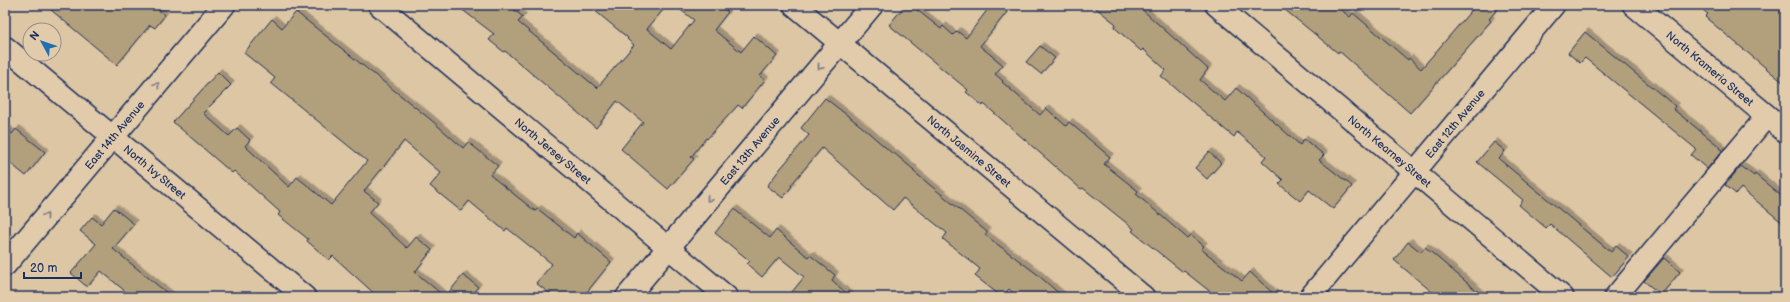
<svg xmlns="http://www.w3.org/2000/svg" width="1790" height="302" font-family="'Balsamiq Sans',sans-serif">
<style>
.building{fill:#b29f7c;stroke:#1b2f5e;filter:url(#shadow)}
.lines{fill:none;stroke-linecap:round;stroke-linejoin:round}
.minor-casing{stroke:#1b2f5e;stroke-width:24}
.tertiary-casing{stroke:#1b2f5e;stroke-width:25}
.secondary-casing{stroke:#1b2f5e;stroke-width:25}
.minor{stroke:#e2cbab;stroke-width:21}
.tertiary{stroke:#e2cbab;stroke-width:22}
.secondary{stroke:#e2cbab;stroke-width:22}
.oneway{stroke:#757581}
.labels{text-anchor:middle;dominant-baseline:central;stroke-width:4;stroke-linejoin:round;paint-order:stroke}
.street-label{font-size:11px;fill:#1b2f5e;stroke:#e2cbab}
</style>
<defs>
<filter id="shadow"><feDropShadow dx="3.5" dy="-3.5" stdDeviation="0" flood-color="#0004"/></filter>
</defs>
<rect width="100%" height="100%" fill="#ddc6a3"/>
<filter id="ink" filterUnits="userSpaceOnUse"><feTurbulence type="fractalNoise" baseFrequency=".025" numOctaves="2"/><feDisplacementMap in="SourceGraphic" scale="8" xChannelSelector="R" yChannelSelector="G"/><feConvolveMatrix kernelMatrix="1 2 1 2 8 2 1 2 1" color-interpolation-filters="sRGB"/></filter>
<g filter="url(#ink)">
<g class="building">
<polygon points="45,5 152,5 165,15 155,28 150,25 117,65"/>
<polygon points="456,5 508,5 523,17 518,22 597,88 634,45 627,39 628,38 588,5 667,5 647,29 671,49 694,20 674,5 719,5 728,12 714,30 741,52 754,36 777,56 760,76 765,80 742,108 738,105 707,139 706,138 691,157 694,159 668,189 621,149 643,122 617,101 596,128 505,51 504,52 489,40 494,34"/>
<polygon points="905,5 911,5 941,29 943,26 953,35 957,31 966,38 991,5 998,5 1007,12 980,46 1003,65 995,74 1003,81 1002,82 1040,115 1046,108 1066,126 1069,122 1110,157 1104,164 1138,191 1136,194 1187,238 1190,235 1204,246 1201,249 1242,281 1250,272 1277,297 1217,297 1184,271 1183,272 1132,231 1134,229 1083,188 1081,189 984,104 983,106 966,92 968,90 889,25"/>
<polygon points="1092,5 1137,5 1208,69 1200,80 1225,101 1236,88 1300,145 1304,139 1324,155 1319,160 1352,186 1333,209 1309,190 1300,201 1279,184 1283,180 1262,161 1266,156 1237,132 1234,137 1161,76 1166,70 1143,49 1141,51 1114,27 1116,24"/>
<polygon points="1279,5 1335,5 1350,17 1353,13 1408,60 1409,58 1421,69 1476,5 1501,5 1489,19 1491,21 1410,113 1339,51 1338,53"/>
<polygon points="1697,5 1785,5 1785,84 1705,17 1708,14"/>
<polygon points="296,12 430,119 463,148 468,142 498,166 490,175 535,211 538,209 574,238 577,233 611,262 583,297 554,297 536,283 552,264 507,228 505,231 469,201 461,211 430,186 441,173 404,141 364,191 378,202 369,213 407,248 416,237 432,250 415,272 445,297 463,275 478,287 470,297 378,297 333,256 329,260 307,241 308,239 278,215 280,212 234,171 232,173 173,122 218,72 231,85 203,113 229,136 237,128 250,140 245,146 289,187 297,177 331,205 367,161 271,83 275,78 244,53 272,19 282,28"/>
<polygon points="1585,32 1675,106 1673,109 1720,147 1722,151 1707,169 1691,155 1696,149 1585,58 1580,63 1568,53"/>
<polygon points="1040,46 1055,58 1041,74 1026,62"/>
<polygon points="825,98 861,126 893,154 894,153 914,170 913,171 987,232 985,235 1037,274 1063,297 1018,297 1009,289 1002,297 975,276 980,269 943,239 947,233 903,198 893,210 822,148 791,185 792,186 783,198 767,186 780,169 809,135 801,128"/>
<polygon points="5,128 12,134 16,129 45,152 26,176 5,159"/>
<polygon points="1494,142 1505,151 1499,159 1611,252 1616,246 1629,257 1612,277 1550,224 1546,228 1519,205 1523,200 1477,162"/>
<polygon points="1209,152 1221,163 1207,179 1195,168"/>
<polygon points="1741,166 1754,176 1755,174 1785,199 1785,225 1741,188 1736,194 1725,185"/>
<polygon points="114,208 134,224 113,249 172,297 132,297 101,271 87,287 71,273 96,244 80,231 92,217 101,224"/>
<polygon points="734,209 770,238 776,230 808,257 810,255 835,275 832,280 850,297 788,297 804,277 779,257 762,277 747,264 750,261 715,233"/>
<polygon points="1408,242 1421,252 1425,247 1484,297 1438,297 1394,260"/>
<polygon points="1664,258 1680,272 1661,295 1644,281"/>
</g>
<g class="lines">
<defs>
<g id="minor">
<path id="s1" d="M379,5L727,297"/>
<path id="s2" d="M794,5L1144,297"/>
<path id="s3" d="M1216,5L1563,297"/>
<path id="s4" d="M5,47L305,297"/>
<path id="s5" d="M1310,297L1554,5"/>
<polyline points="1615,297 1767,116"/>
</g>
<g id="tertiary">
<path id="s6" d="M1634,5L1785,131"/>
</g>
<g id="secondary">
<path id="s7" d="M5,265L224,5"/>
<path id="s8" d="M627,297L872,5"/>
</g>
</defs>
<use href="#minor" class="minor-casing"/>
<use href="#tertiary" class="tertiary-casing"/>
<use href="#secondary" class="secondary-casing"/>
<use href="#minor" class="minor"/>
<use href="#tertiary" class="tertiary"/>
<use href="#secondary" class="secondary"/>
</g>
<defs><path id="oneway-chevron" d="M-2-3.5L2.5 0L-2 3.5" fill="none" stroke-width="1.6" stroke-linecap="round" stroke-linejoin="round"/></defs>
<g class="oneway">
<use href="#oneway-chevron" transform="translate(820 67) rotate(130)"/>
<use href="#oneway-chevron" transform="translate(157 85) rotate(-50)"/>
<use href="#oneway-chevron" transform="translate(709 199) rotate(130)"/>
<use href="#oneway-chevron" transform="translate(46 216) rotate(-50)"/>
</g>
</g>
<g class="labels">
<g class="street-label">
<text stroke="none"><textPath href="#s6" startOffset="99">North Krameria Street</textPath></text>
<text stroke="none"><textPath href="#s5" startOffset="226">East 12th Avenue</textPath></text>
<text stroke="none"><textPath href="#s7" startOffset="170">East 14th Avenue</textPath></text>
<text stroke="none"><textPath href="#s1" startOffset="227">North Jersey Street</textPath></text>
<text stroke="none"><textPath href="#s8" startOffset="191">East 13th Avenue</textPath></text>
<text stroke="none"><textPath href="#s2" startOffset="228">North Jasmine Street</textPath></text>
<text stroke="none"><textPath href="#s3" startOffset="227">North Kearney Street</textPath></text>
<text stroke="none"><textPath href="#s4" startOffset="195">North Ivy Street</textPath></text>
</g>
</g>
<rect width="1790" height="302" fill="none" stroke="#e2cbab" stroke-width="20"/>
<rect x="10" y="10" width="1770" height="282" fill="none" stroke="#1b2f5e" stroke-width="1.5" filter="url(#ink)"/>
<g transform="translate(42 42) rotate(310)"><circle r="19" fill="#e2cbab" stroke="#928d8c"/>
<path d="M0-3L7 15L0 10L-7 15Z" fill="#1f6fb2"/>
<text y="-6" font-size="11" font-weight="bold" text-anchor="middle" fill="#1b2f5e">N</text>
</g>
<path d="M24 272v6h57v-6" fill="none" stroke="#1b2f5e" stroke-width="2"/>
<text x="30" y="272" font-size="12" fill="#1b2f5e" stroke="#e2cbab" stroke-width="3" paint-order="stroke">20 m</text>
</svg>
